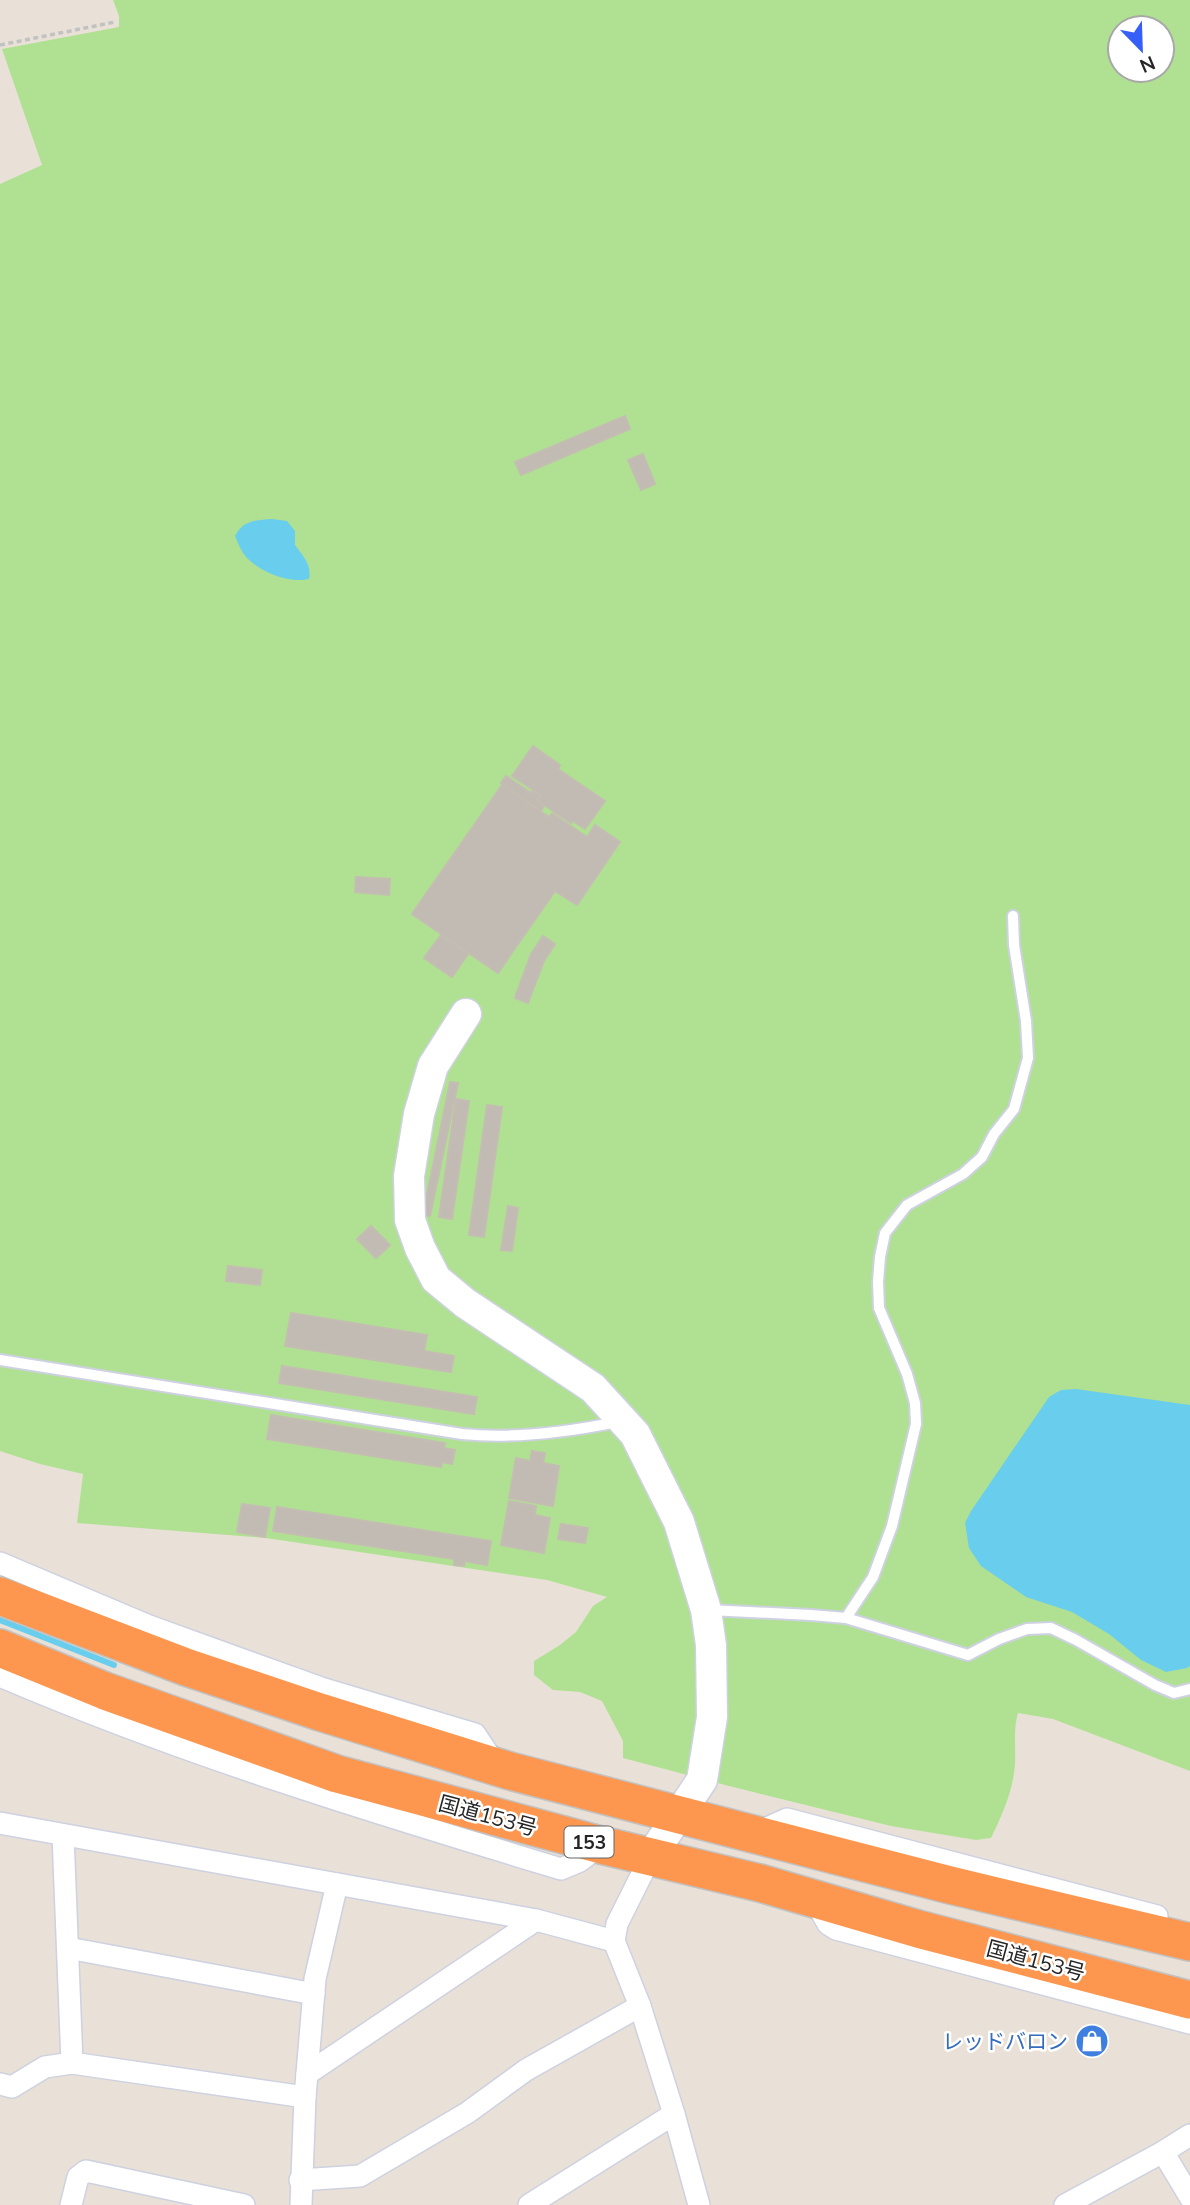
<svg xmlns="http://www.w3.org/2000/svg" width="1190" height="2205" font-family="Mulish,'Noto Sans JP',sans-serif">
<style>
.green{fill:#b0e193;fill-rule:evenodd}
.water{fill:#69cded}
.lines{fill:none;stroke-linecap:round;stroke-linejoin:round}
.stream{stroke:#69cded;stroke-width:6}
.building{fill:#c1bbb4;stroke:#c4bdb2;stroke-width:2}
.lane-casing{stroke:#cdd1e0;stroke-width:14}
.street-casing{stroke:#cdd1e0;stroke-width:24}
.secondary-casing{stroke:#cdd1e0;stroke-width:33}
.highway-casing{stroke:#c2c2c2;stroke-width:40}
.path{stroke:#c2c2c2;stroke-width:3.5;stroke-dasharray:5 3.5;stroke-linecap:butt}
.lane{stroke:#fff;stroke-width:10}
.street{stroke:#fff;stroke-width:21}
.secondary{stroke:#fff;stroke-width:30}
.highway{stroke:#fd964f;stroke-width:37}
.labels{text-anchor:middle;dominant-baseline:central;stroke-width:5;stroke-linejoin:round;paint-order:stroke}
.shield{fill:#fff;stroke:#676767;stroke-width:2}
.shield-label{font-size:19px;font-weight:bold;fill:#262626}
.street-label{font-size:21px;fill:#262626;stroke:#fff}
.shop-label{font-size:21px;fill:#366cbe;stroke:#fff;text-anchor:end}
</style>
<rect width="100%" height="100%" fill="#e9e1d7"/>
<path class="green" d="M113,0H1190V1771L1053,1719L1018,1713C1013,1730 1016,1746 1015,1764C1013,1791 1003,1813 991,1838L976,1840L891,1826L729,1786L623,1758V1741L602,1701L580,1692L553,1690L534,1675V1661L560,1645L576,1632L593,1606L607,1597L547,1580L266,1538L77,1523L83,1474L40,1464L0,1451V184L42,165L2,49L119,27V16ZM1120,28H1162V70H1120Z"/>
<g class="water">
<path d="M272,519L287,521L295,531V545C303,556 312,565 309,579C287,583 262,573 246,557C241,551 238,543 235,536C243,520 256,520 272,519Z"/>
<polygon points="1076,1389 1190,1405 1190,1666 1187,1668 1166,1672 1141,1660 1109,1634 1072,1612 1026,1597 981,1566 969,1548 965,1523 971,1511 1049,1397 1061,1390"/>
</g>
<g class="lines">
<polyline class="stream" points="0,1620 114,1665"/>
</g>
<g class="building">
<polygon points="625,416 630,429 521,475 515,462"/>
<polygon points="643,454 655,484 641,490 628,460"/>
<polygon points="533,746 560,765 558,769 605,801 585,829 573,821 571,823 537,800 541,795 512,776"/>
<polygon points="506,776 531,793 533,790 540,795 537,800 544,806 541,811 501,783"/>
<polygon points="502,785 549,817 552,813 587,837 595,825 620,842 577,905 555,891 498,973 412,914"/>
<polygon points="356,877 390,879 389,895 355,892"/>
<polygon points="441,935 468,954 452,977 424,958"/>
<polygon points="543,936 555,944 544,961 528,1003 515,998 531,954"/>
<polygon points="450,1082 458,1083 430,1216 423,1214"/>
<polygon points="456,1099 469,1101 452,1219 439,1217"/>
<polygon points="487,1105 502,1107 484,1237 469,1235"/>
<polygon points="508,1206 518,1208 512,1251 501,1250"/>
<polygon points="371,1226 390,1245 376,1258 357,1239"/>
<polygon points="228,1266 262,1270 260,1285 226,1281"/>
<polygon points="291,1313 427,1335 424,1351 454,1356 451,1372 285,1346"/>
<polygon points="282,1366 477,1397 474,1414 279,1383"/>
<polygon points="271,1415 445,1443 444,1448 455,1450 452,1464 442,1462 441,1467 267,1439"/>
<polygon points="532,1451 545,1453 543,1463 559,1466 553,1506 509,1498 516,1458 530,1461"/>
<polygon points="509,1501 536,1506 535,1515 550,1518 544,1553 501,1545"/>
<polygon points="242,1504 270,1508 265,1537 237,1532"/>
<polygon points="277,1507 491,1541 487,1565 465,1561 464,1566 454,1565 454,1559 273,1531"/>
<polygon points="561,1524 588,1528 585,1543 558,1539"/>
</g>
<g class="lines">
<defs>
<g id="lane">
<path d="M0,1360L462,1434C512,1439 568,1432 617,1422"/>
<polyline points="709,1610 811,1615 846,1618 968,1655 999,1639 1027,1629 1051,1628 1076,1640 1155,1685 1174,1693 1190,1689"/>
<polyline points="846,1618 873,1577 892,1526 916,1424 915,1403 907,1374 879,1308 878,1282 880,1257 885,1233 907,1205 963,1174 982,1157 994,1134 1014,1109 1028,1058 1026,1021 1014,945 1013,916"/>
</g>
<g id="street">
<polyline points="0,1563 149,1626 321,1688 475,1734 497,1767"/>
<path d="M0,1676C182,1754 372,1812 561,1869L580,1861L601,1845"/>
<polyline points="0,1823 536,1920 614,1941"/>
<polyline points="756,1833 787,1819 1157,1916"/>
<polyline points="63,1835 72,2063 305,2097"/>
<polyline points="651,1856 617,1924 614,1941 640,2006 674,2114 699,2205"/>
<polyline points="814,1899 828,1924 836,1929 1190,2023"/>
<polyline points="68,1948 314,1994"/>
<polyline points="307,2074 536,1920"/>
<polyline points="0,2084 12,2087 45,2067 72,2063"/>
<polyline points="1163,2152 1190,2135"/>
<polyline points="300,2180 360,2176 467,2113 526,2070 640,2006"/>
<polyline points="71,2205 78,2177 86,2171 244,2205"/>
<polyline points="301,2205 305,2097 315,1979 337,1884"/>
<polyline points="529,2205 674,2114"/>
<polyline points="1065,2205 1163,2152 1190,2197"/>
</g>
<polyline id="secondary" points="466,1014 433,1066 419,1114 409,1176 410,1220 420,1248 436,1279 465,1303 593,1388 635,1434 679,1522 706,1610 711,1645 712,1717 702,1780 651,1856"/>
<g id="highway">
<polyline points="0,1596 186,1667 320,1712 510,1771 950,1885 1190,1942"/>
<polyline points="0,1648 105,1691 337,1774 601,1845 760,1883 918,1929 1190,2000"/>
</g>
</defs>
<use href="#lane" class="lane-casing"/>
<use href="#street" class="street-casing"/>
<use href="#secondary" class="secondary-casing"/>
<use href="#highway" class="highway-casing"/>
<polyline class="path" points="0,45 115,22"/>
<use href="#lane" class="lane"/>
<use href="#street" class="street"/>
<use href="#secondary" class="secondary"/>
<use href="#highway" class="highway"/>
</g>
<defs>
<symbol id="shop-disc" viewBox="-11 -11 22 22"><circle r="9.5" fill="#3f7fe0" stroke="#fff"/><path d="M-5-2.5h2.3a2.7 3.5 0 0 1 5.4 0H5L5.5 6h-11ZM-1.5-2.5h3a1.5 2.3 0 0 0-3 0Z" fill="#fff"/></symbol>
</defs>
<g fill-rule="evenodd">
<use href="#shop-disc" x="1073" y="2022" width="38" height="38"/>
</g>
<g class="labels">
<rect class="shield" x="564.5" y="1826.5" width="49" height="31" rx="5"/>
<g class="shield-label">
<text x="589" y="1842">153</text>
</g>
<g class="street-label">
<text transform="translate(488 1815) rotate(15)">国道153号</text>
<text transform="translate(1036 1960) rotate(15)">国道153号</text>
</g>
<g class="shop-label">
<text x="1068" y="2041">レッドバロン</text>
</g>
</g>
<g transform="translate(1141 49) rotate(157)"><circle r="33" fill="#ffffff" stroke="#a8a8a8" stroke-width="2"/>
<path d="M0-5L12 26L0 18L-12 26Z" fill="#365ff8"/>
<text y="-10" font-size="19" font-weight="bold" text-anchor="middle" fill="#262626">N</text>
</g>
</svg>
